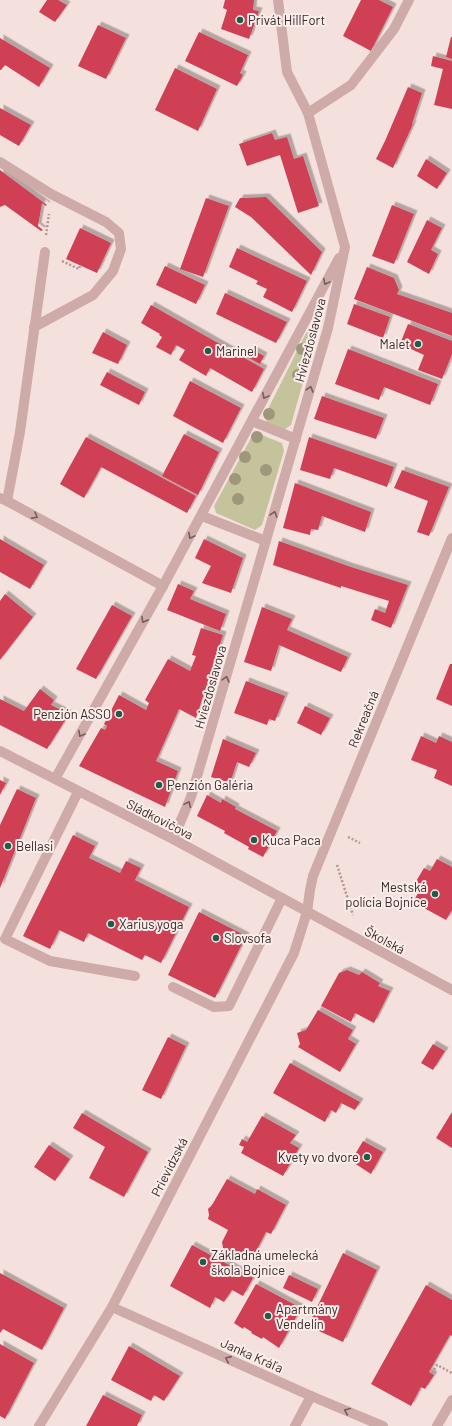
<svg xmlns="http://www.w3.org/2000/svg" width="452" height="1426" font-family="Barlow,sans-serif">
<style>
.green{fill:#c5c39c}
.building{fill:#cf4154;filter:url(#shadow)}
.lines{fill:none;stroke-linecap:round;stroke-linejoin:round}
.path{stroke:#ba9492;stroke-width:2.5;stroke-dasharray:2 2;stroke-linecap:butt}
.service{stroke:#ceaba8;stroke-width:10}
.minor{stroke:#ceaba8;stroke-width:10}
.tree{fill:#9f977b}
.oneway{stroke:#755d5c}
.poi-dot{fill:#1b5f4a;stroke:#fbedea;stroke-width:1.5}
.labels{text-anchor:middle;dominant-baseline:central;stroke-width:4;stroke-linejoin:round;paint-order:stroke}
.poi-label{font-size:13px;fill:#3a292a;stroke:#fbedea;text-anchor:start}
.street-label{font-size:13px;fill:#3a292a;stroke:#fbedea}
</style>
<defs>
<filter id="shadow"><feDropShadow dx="3.5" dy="-3.5" stdDeviation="0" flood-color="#0004"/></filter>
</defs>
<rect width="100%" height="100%" fill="#f4e1dd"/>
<g class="green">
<polygon points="312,330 316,336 291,425 284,430 267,424 265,415 306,333"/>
<polygon points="259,434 282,443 284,451 262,525 255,530 216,513 214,506 251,438"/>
</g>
<g class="building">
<polygon points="47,0 58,0 67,5 55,22 39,12"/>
<polygon points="225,0 254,0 253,10 259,11 249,39 221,29 227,10 223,8"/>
<polygon points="361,0 379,0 393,7 371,51 343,36"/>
<polygon points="98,25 126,38 106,79 78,66"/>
<polygon points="199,32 248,55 240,73 243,75 237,86 185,61"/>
<polygon points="451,37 452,37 452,59 446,57"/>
<polygon points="0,38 50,68 39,87 5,65 1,70 0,70"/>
<polygon points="433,56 452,61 452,109 434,105 443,69 431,66"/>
<polygon points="175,68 217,89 198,131 155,110"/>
<polygon points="408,87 422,93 412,124 413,124 393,168 376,159 385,141"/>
<polygon points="0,108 31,125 19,146 0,135"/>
<polygon points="272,133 275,140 287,137 294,159 303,156 319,206 298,213 280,155 247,166 239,144"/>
<polygon points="426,159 447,173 437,189 417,176"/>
<polygon points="0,170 47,205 46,206 42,203 38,226 43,230 41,231 5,205 0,207"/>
<polygon points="266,197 322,252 311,275 251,217 235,207 240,198"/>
<polygon points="206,198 229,206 203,277 180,269"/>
<polygon points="392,205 414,214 394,264 372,256"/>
<polygon points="427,220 442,228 431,250 438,254 429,274 407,262"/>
<polygon points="80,228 111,243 97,273 66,259"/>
<polygon points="237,248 307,281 292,312 263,297 267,289 256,284 258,281 229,267"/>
<polygon points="165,266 205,285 196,304 156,285"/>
<polygon points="367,267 394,278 399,290 397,294 452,313 452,336 354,299"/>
<polygon points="225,293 287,322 276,343 216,314"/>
<polygon points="354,304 390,317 383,338 347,324"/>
<polygon points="151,305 264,369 252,392 210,368 206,376 179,360 185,350 176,345 171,355 156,347 162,337 159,335 160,334 141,323"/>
<polygon points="408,324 452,341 452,354 442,379 418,370 424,355 400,344"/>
<polygon points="103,332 127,345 118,364 92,353"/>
<polygon points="251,349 264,356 260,364 247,357"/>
<polygon points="348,349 438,384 430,405 384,387 379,400 335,384"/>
<polygon points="107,372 145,392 139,405 100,385"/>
<polygon points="190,381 241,408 223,443 173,416"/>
<polygon points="322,396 384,418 376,439 314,419"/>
<polygon points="184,434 219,452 198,495 162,476"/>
<polygon points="86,437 196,496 187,513 101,467 84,498 60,484"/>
<polygon points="309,437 394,467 387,487 334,468 330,479 300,470"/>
<polygon points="402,470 449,487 429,536 417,532 428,501 394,488"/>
<polygon points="295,483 371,512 365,532 322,516 318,530 311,529 310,535 283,528"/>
<polygon points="0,539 44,565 30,589 0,572"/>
<polygon points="204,539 243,558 231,593 202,583 211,566 195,558"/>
<polygon points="279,541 348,566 408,585 391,628 371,620 375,609 385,613 389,601 341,586 341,588 273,565"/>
<polygon points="178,584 194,591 190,599 226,614 220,631 167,610"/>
<polygon points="5,594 33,617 0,660 0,601"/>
<polygon points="112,605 132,616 96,679 76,669"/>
<polygon points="262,607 292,619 287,630 348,657 341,672 279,645 271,671 244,662"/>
<polygon points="201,628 223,635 196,718 179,709 156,761 178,771 165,807 79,766 101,728 105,730 107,726 104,724 119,695 146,710 149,703 145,700 168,659 190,671 196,656 192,655"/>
<polygon points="450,664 452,664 452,706 436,699"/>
<polygon points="246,681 285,696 275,721 269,719 267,725 234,713"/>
<polygon points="40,689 54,700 51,705 69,714 47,749 0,725 0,699 24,711"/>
<polygon points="305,706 330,718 321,735 297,723"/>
<polygon points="421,736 436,743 439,736 452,742 452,786 434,778 437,770 411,760"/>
<polygon points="223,739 256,753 249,767 237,762 230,783 211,777"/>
<polygon points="0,780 6,783 0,795"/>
<polygon points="17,789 36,798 0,888 0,825"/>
<polygon points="207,795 221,803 222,799 236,807 235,809 277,831 263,857 248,849 249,847 224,833 225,831 197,816"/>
<polygon points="73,835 95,846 89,858 120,873 126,861 141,868 135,880 189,907 161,963 145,955 142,960 88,933 84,942 59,930 50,949 23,936"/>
<polygon points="437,859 452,867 452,910 446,920 413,902 422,886 415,883 424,868 430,871"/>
<polygon points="199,912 246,936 215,998 168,975"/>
<polygon points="347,970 359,975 362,972 380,983 378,986 390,991 374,1023 355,1013 351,1022 321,1006 339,973"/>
<polygon points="318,1010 353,1030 348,1039 356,1044 340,1072 298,1047 300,1044 297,1033 306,1030"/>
<polygon points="168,1037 186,1046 161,1099 142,1090"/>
<polygon points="433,1044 445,1051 433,1070 421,1063"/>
<polygon points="290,1063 360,1102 355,1110 341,1103 336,1113 331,1110 325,1122 273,1093"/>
<polygon points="452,1112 452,1148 436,1138"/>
<polygon points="82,1113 148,1152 124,1197 89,1178 105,1147 73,1128"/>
<polygon points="262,1116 296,1135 290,1143 299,1148 283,1176 241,1153 244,1147 239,1145 242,1139 247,1142"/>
<polygon points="363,1141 383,1152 371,1174 351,1161"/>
<polygon points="49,1145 70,1159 55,1181 34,1167"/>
<polygon points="227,1179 255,1194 257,1189 286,1205 271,1234 266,1232 252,1259 247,1260 223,1248 222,1242 228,1230 208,1219 209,1215 208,1209 212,1205"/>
<polygon points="192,1245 253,1278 243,1296 232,1290 224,1302 215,1297 210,1308 170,1286"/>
<polygon points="343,1253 377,1270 343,1342 308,1326"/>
<polygon points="0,1273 64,1308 42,1350 3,1329 0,1333"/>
<polygon points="289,1275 318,1289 312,1302 283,1288"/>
<polygon points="256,1284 301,1308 279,1348 263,1337 262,1339 251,1333 252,1332 244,1327 243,1329 234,1323"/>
<polygon points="426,1285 452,1300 452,1336 450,1335 429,1372 434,1375 425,1389 421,1387 411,1406 371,1384"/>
<polygon points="0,1344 34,1363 5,1419 0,1416"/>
<polygon points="129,1346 180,1376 164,1401 154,1395 151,1401 111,1380"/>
<polygon points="103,1395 142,1415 137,1426 86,1426"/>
</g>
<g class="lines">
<g class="path">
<polyline points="46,235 49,214"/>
<polyline points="62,261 79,269 80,266"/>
<polyline points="348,837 360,843"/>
<polyline points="337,865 353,915"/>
<polyline points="432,1373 437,1365 452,1373"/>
</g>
<g class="service">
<polyline points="0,162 51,194 106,222 119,233 121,249 113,271 93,295 34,327"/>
<polyline points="0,498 7,501 163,586"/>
<polyline points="7,501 20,432 45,252"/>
<polyline points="78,792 5,939 50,961 135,976"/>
<polyline points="173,987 214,1007 229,1006 282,898"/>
</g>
<g class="minor">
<polyline points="308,113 351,85 394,29 409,0"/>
<polyline points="252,421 296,439"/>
<polyline points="202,516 266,541"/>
<polyline points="0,751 173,839 452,990"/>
<polyline points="55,779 163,586 339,258"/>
<polyline points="173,839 191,797 328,328 345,247 308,113 287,72 278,0"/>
<polyline points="112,1307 311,1396 383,1426"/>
<polyline points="39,1426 112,1307 294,953 307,912 310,890 313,876 452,538"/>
<polyline points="295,1426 311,1396"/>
<polyline points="437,1426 452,1400"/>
</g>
</g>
<g class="tree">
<circle cx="302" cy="349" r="6"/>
<circle cx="298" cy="375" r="6"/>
<circle cx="269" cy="414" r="6"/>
<circle cx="257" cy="437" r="6"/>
<circle cx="245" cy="457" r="6"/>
<circle cx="266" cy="470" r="6"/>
<circle cx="235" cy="479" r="6"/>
<circle cx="238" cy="499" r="6"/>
</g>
<defs><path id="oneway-chevron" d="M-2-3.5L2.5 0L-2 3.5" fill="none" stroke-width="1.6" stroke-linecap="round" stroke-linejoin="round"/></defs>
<g class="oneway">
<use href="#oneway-chevron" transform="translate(326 282) rotate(118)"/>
<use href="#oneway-chevron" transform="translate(310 389) rotate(-74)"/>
<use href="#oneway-chevron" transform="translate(265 396) rotate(118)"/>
<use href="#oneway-chevron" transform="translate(274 514) rotate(-74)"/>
<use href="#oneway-chevron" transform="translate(35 516) rotate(29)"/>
<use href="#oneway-chevron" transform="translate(191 536) rotate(118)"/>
<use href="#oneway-chevron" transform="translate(144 620) rotate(119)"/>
<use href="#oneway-chevron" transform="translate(226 679) rotate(-74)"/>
<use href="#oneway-chevron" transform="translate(81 734) rotate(119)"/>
<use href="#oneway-chevron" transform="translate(188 804) rotate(-66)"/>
<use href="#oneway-chevron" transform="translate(228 1359) rotate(-156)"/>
<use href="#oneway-chevron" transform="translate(347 1411) rotate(-157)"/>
</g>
<g class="poi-dot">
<circle cx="240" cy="20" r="4"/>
<circle cx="418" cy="344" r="4"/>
<circle cx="208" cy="351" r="4"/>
<circle cx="119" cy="714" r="4"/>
<circle cx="159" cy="785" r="4"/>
<circle cx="254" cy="840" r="4"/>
<circle cx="8" cy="846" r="4"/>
<circle cx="435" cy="894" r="4"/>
<circle cx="111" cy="924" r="4"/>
<circle cx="216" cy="938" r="4"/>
<circle cx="367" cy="1157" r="4"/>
<circle cx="203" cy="1262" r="4"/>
<circle cx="268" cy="1316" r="4"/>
</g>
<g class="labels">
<g class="poi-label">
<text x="248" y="20">Privát HillFort</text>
<text x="410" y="344" text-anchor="end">Malet</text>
<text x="216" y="351">Marinel</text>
<text x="111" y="714" text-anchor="end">Penzión ASSO</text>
<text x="167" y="785">Penzión Galéria</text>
<text x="262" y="840">Kuca Paca</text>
<text x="16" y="846">Bellasi</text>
<text x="427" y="887" text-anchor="end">Mestská<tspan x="427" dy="15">polícia Bojnice</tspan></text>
<text x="119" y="924">Xarius yoga</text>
<text x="224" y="938">Slovsofa</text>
<text x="359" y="1157" text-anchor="end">Kvety vo dvore</text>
<text x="211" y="1255">Základná umelecká<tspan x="211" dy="15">škola Bojnice</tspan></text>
<text x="276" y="1309">Apartmány<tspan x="276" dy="15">Vendelín</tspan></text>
</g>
<g class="street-label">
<text transform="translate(310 340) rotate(-75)">Hviezdoslavova</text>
<text transform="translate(210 687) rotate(-74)">Hviezdoslavova</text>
<text transform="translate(363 719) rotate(-68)">Rekreačná</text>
<text transform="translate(160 819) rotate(27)">Sládkovičova</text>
<text transform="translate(385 940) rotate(28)">Školská</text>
<text transform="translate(169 1167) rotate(-63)">Prievidzská</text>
<text transform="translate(252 1355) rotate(24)">Janka Kráľa</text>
</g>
</g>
</svg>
